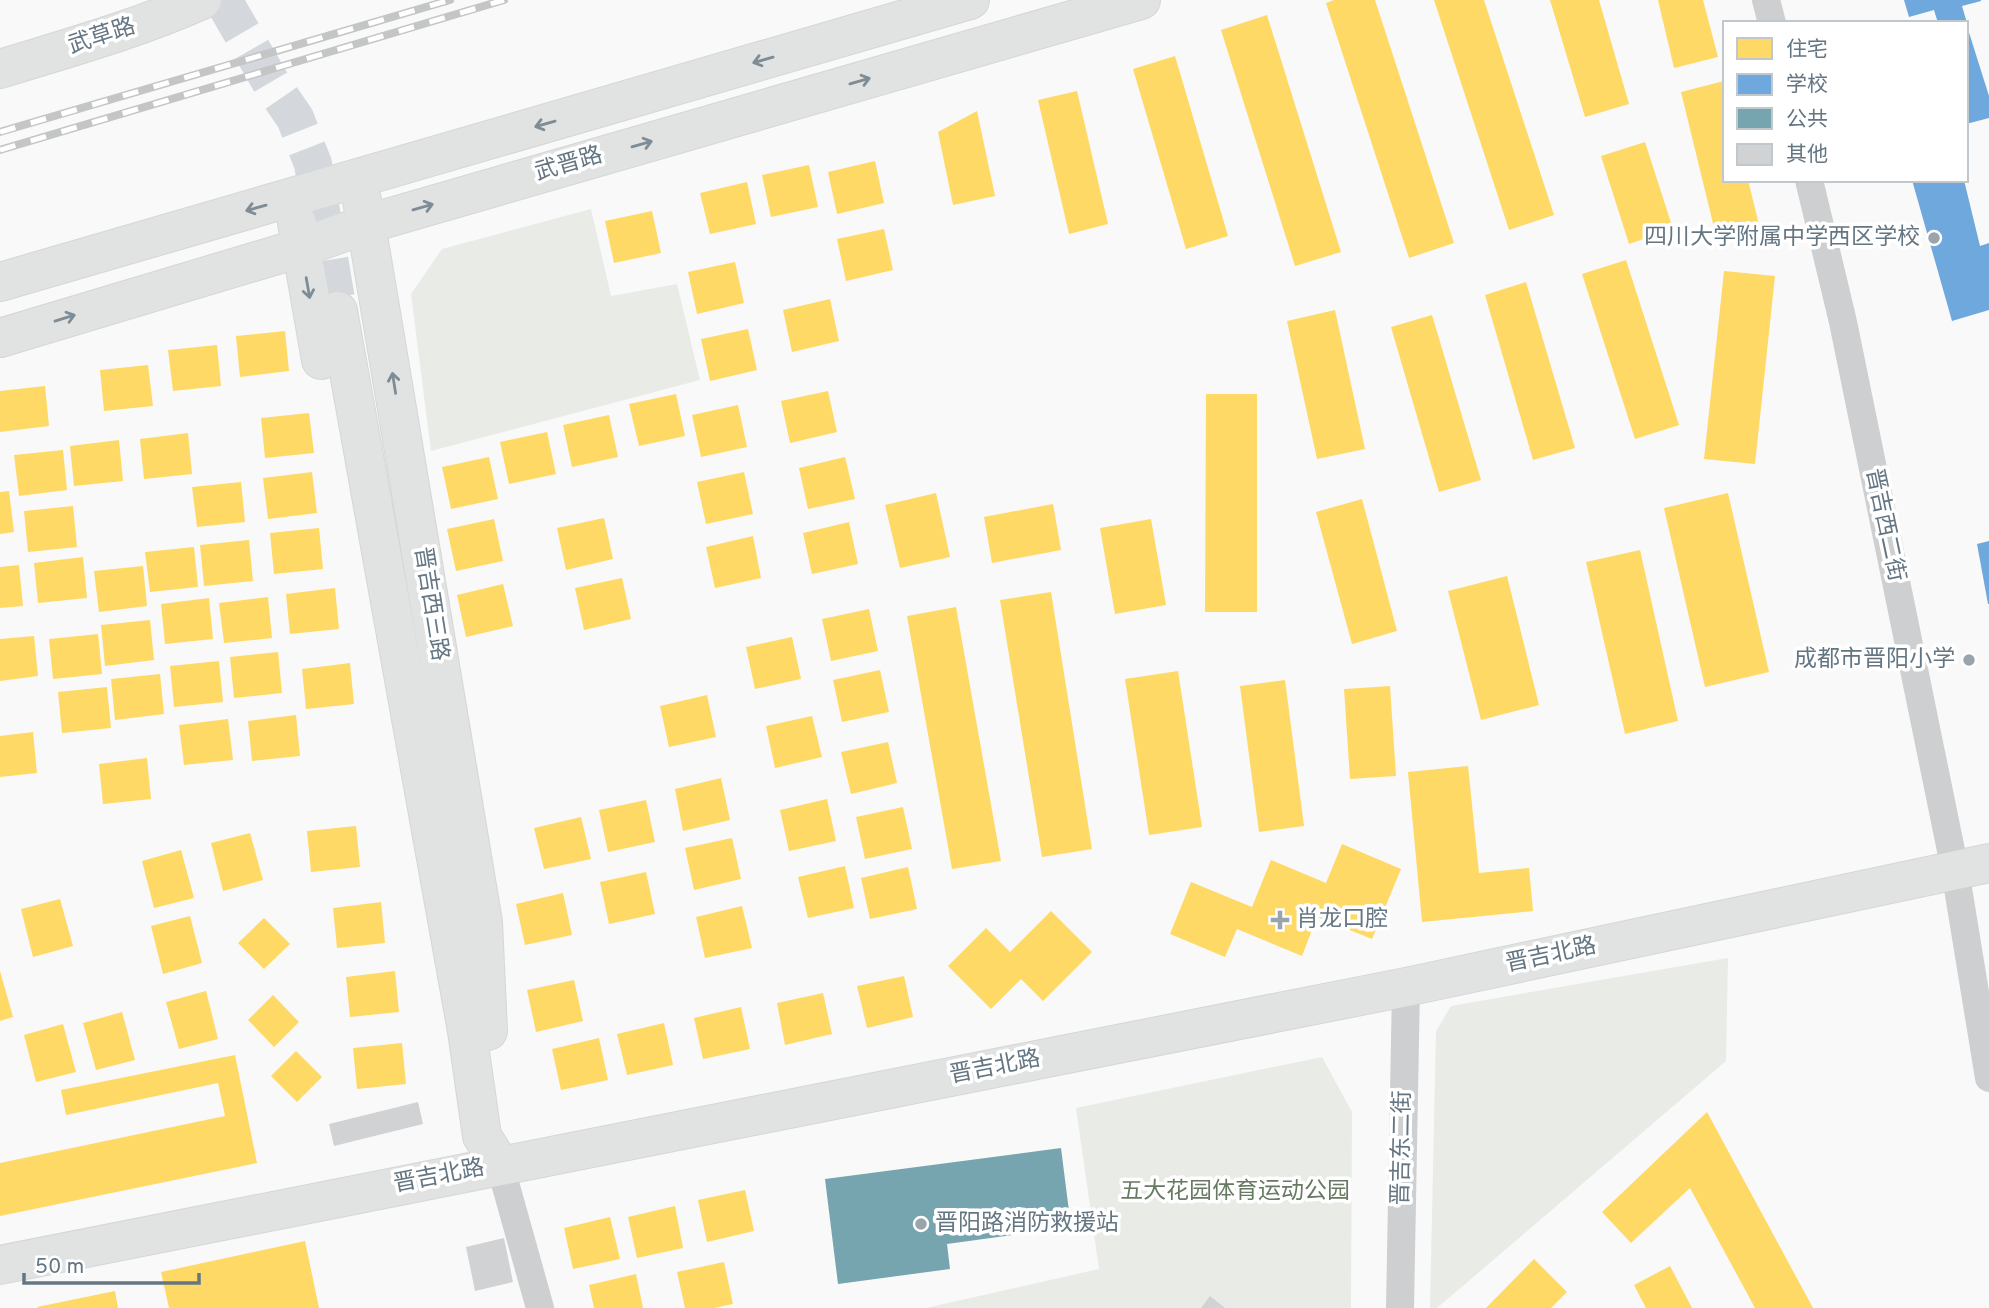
<svg xmlns="http://www.w3.org/2000/svg" width="1989" height="1308" font-family="Overpass,'Noto Sans SC',sans-serif">
<style>
.green{fill:#e8ebe6}
.homes{fill:#ffd966}
.schools{fill:#6fa8dc}
.public{fill:#76a5af}
.building{fill:#d0d2d3}
.lines{fill:none;stroke-linecap:round;stroke-linejoin:round}
.secondary-tunnel{stroke:#d4d8dc;stroke-width:38;stroke-dasharray:38 19;stroke-linecap:butt}
.secondary-casing{stroke:#d5d6d7;stroke-width:40}
.street{stroke:#cecfd0;stroke-width:28}
.secondary{stroke:#e1e2e2;stroke-width:38}
.rail-casing{stroke:#c3c5c6;stroke-width:8}
.rail{stroke:#fff;stroke-width:5;stroke-dasharray:16;stroke-linecap:butt}
.oneway{stroke:#7e8c96}
.poi-dot{fill:#99a4ac;stroke:#fff;stroke-width:2.5}
.labels{text-anchor:middle;dominant-baseline:central;stroke-width:7;stroke-linejoin:round;paint-order:stroke}
.street-label{font-size:23px;fill:#657683;stroke:#fff}
.poi-label{font-size:23px;fill:#657683;stroke:#fff;text-anchor:end}
.park-label{font-size:23px;fill:#687a64;stroke:#fff}
</style>
<rect width="100%" height="100%" fill="#f9f9f9"/>
<g class="green">
<polygon points="591,209 611,296 677,284 700,380 431,451 411,294 442,249"/>
<polygon points="1728,958 1726,1061 1437,1308 1430,1308 1436,1031 1451,1006"/>
<polygon points="1322,1057 1352,1112 1351,1308 926,1308 1099,1269 1076,1108"/>
</g>
<g class="homes">
<polygon points="1334,0 1375,0 1454,243 1409,258 1326,3"/>
<polygon points="1434,0 1484,0 1554,215 1509,230"/>
<polygon points="1550,0 1599,0 1629,104 1585,117"/>
<polygon points="1658,0 1703,0 1718,57 1674,68"/>
<polygon points="1267,15 1341,252 1295,266 1221,30"/>
<polygon points="1175,56 1228,236 1186,249 1133,69"/>
<polygon points="1724,81 1725,180 1748,180 1761,233 1718,244 1681,92"/>
<polygon points="1077,91 1108,224 1069,234 1038,100"/>
<polygon points="977,111 995,196 953,205 938,132"/>
<polygon points="1645,142 1673,229 1629,244 1601,156"/>
<polygon points="875,161 884,203 837,214 828,172"/>
<polygon points="809,165 818,207 771,217 762,175"/>
<polygon points="747,182 756,224 710,234 700,193"/>
<polygon points="652,211 661,253 614,263 605,221"/>
<polygon points="884,229 893,270 846,281 837,239"/>
<polygon points="1626,260 1679,425 1635,439 1582,274"/>
<polygon points="735,262 744,303 697,314 688,272"/>
<polygon points="1724,271 1775,276 1755,464 1704,459"/>
<polygon points="1526,282 1575,448 1533,460 1485,295"/>
<polygon points="830,299 839,341 792,352 783,310"/>
<polygon points="1335,310 1365,449 1317,459 1287,321"/>
<polygon points="1432,315 1481,480 1439,492 1391,327"/>
<polygon points="748,329 757,370 710,381 701,339"/>
<polygon points="285,331 289,371 240,377 236,336"/>
<polygon points="217,345 221,386 173,391 168,350"/>
<polygon points="148,365 153,406 104,411 100,370"/>
<polygon points="45,386 49,426 0,432 0,391"/>
<polygon points="828,391 837,432 790,443 781,401"/>
<polygon points="676,394 685,436 639,446 629,404"/>
<polygon points="1206,394 1257,394 1257,612 1205,612"/>
<polygon points="738,405 747,447 701,457 692,415"/>
<polygon points="309,413 314,453 265,458 261,418"/>
<polygon points="609,415 618,457 572,467 563,425"/>
<polygon points="547,432 556,474 509,484 500,442"/>
<polygon points="188,433 192,474 144,479 140,439"/>
<polygon points="119,440 123,481 74,486 70,446"/>
<polygon points="63,450 67,490 19,496 14,455"/>
<polygon points="489,457 498,499 451,509 442,467"/>
<polygon points="845,457 855,499 808,509 799,468"/>
<polygon points="312,472 317,513 268,519 263,478"/>
<polygon points="744,472 753,514 706,524 697,482"/>
<polygon points="241,482 245,522 197,527 192,487"/>
<polygon points="9,491 14,532 0,534 0,492"/>
<polygon points="936,493 950,557 900,568 885,505"/>
<polygon points="1728,493 1769,672 1705,687 1664,508"/>
<polygon points="1362,499 1397,631 1352,644 1316,512"/>
<polygon points="1053,504 1061,550 992,563 984,517"/>
<polygon points="73,506 77,547 28,552 24,511"/>
<polygon points="604,518 613,559 566,570 557,528"/>
<polygon points="494,519 503,561 456,571 447,529"/>
<polygon points="1151,519 1166,605 1115,614 1100,528"/>
<polygon points="849,522 858,564 812,574 803,533"/>
<polygon points="319,528 323,569 274,574 270,533"/>
<polygon points="753,536 761,578 715,588 706,547"/>
<polygon points="249,540 253,581 204,586 200,545"/>
<polygon points="194,547 198,587 150,592 145,552"/>
<polygon points="1640,550 1678,721 1625,734 1586,562"/>
<polygon points="83,557 87,598 38,603 34,563"/>
<polygon points="19,565 23,606 0,608 0,567"/>
<polygon points="143,566 147,606 99,612 94,571"/>
<polygon points="1507,576 1539,705 1481,720 1448,591"/>
<polygon points="622,578 631,619 584,630 575,588"/>
<polygon points="503,584 513,626 466,637 457,595"/>
<polygon points="335,588 339,629 290,634 286,594"/>
<polygon points="1051,592 1092,849 1042,857 1000,600"/>
<polygon points="268,597 272,638 224,643 219,603"/>
<polygon points="209,598 213,639 165,644 161,604"/>
<polygon points="956,607 1001,861 952,869 907,616"/>
<polygon points="869,609 878,651 831,661 822,619"/>
<polygon points="150,620 154,660 105,666 101,625"/>
<polygon points="98,634 102,674 53,679 49,639"/>
<polygon points="34,636 38,676 0,681 0,639"/>
<polygon points="792,637 801,679 755,689 746,647"/>
<polygon points="278,652 282,693 234,698 230,657"/>
<polygon points="219,661 223,702 174,707 170,666"/>
<polygon points="350,663 354,704 306,709 302,669"/>
<polygon points="880,670 889,712 842,722 833,680"/>
<polygon points="1178,671 1202,827 1149,835 1125,679"/>
<polygon points="160,674 164,714 115,720 111,679"/>
<polygon points="1285,680 1304,826 1259,832 1240,686"/>
<polygon points="1390,686 1396,776 1350,779 1344,689"/>
<polygon points="107,687 111,728 62,733 58,692"/>
<polygon points="707,695 716,737 669,747 660,706"/>
<polygon points="296,715 300,756 252,761 248,721"/>
<polygon points="812,716 822,757 775,768 766,726"/>
<polygon points="228,719 233,760 184,765 179,725"/>
<polygon points="33,732 37,773 0,777 0,736"/>
<polygon points="888,742 897,783 851,794 841,752"/>
<polygon points="147,758 151,799 103,804 99,764"/>
<polygon points="1468,766 1479,873 1529,868 1533,911 1422,922 1408,772"/>
<polygon points="721,778 730,820 683,831 675,789"/>
<polygon points="827,799 836,841 789,851 780,810"/>
<polygon points="646,800 655,842 608,852 599,810"/>
<polygon points="903,807 912,849 865,859 856,817"/>
<polygon points="581,817 591,859 544,869 534,828"/>
<polygon points="356,826 360,867 311,872 307,831"/>
<polygon points="250,833 263,880 223,891 211,843"/>
<polygon points="732,838 741,879 694,890 685,848"/>
<polygon points="1342,844 1401,869 1372,939 1317,917 1302,956 1237,929 1225,957 1170,934 1191,882 1252,907 1271,860 1326,883"/>
<polygon points="181,850 194,898 154,908 142,861"/>
<polygon points="845,866 854,908 808,918 798,877"/>
<polygon points="908,867 917,909 870,919 861,878"/>
<polygon points="646,872 655,914 609,924 600,882"/>
<polygon points="563,893 572,935 525,945 516,904"/>
<polygon points="60,899 73,946 33,957 21,909"/>
<polygon points="381,902 385,943 337,948 333,908"/>
<polygon points="742,906 752,948 705,958 696,917"/>
<polygon points="1051,911 1092,952 1043,1001 1021,979 991,1009 948,966 986,928 1010,952"/>
<polygon points="190,916 202,963 163,974 151,926"/>
<polygon points="264,918 290,944 264,969 238,943"/>
<polygon points="0,971 13,1017 0,1021"/>
<polygon points="395,971 399,1012 350,1017 346,977"/>
<polygon points="904,976 913,1017 867,1028 857,986"/>
<polygon points="574,980 583,1021 536,1032 527,990"/>
<polygon points="206,991 218,1039 179,1049 166,1002"/>
<polygon points="823,993 832,1034 785,1045 777,1003"/>
<polygon points="273,995 299,1022 274,1047 248,1020"/>
<polygon points="741,1007 750,1049 703,1059 694,1018"/>
<polygon points="122,1012 135,1060 96,1070 83,1023"/>
<polygon points="664,1023 673,1065 627,1075 617,1034"/>
<polygon points="63,1024 76,1072 36,1082 24,1035"/>
<polygon points="599,1038 608,1080 561,1090 552,1049"/>
<polygon points="402,1043 406,1084 357,1089 353,1048"/>
<polygon points="296,1051 322,1077 297,1102 271,1076"/>
<polygon points="235,1055 257,1163 0,1216 0,1163 225,1116 218,1083 66,1115 61,1090"/>
<polygon points="1707,1112 1813,1308 1755,1308 1690,1188 1631,1243 1602,1212"/>
<polygon points="745,1190 754,1231 707,1242 698,1200"/>
<polygon points="675,1206 683,1248 637,1258 628,1217"/>
<polygon points="610,1217 620,1259 573,1269 564,1228"/>
<polygon points="305,1241 319,1308 169,1308 161,1272"/>
<polygon points="1534,1259 1567,1292 1551,1308 1486,1308"/>
<polygon points="724,1262 733,1304 714,1308 685,1308 677,1272"/>
<polygon points="1670,1266 1692,1308 1646,1308 1634,1285"/>
<polygon points="636,1274 643,1308 594,1308 589,1285"/>
<polygon points="115,1291 118,1308 38,1308 37,1307"/>
</g>
<g class="schools">
<polygon points="1904,0 1981,0 1981,1 1962,6 1967,23 1938,23 1934,10 1909,17"/>
<polygon points="1966,23 1989,96 1989,118 1966,124"/>
<polygon points="1912,180 1964,180 1980,246 1989,243 1989,310 1952,321"/>
<polygon points="1989,541 1989,604 1988,604 1977,544"/>
</g>
<polygon class="public" points="1061,1148 1071,1227 947,1244 950,1269 838,1284 825,1179"/>
<g class="building">
<polygon points="418,1102 423,1124 334,1146 329,1124"/>
<polygon points="504,1238 513,1282 475,1291 466,1247"/>
<polygon points="1210,1296 1225,1308 1201,1308"/>
</g>
<g class="lines">
<polyline class="secondary-tunnel" points="223,0 273,86 295,118 313,164 338,311"/>
<defs>
<g id="secondary">
<path d="M0,69C68,48 137,29 202,0"/>
<polyline points="362,200 483,922 488,1031"/>
<polyline points="297,223 321,360"/>
<polyline points="0,282 970,0"/>
<polyline points="338,311 467,1031 482,1136 500,1165"/>
<polyline points="0,338 300,248 367,224 1141,0"/>
<polyline points="0,1265 1406,987 1989,863"/>
</g>
</defs>
<use href="#secondary" class="secondary-casing"/>
<g class="street">
<polyline points="1766,0 1772,23"/>
<polyline points="1809,180 1843,322 1955,870 1989,1078"/>
<polyline points="500,1165 540,1308"/>
<polyline points="1400,1308 1406,987"/>
</g>
<use href="#secondary" class="secondary"/>
<defs>
<g id="rail">
<polyline points="0,132 450,0"/>
<polyline points="0,150 504,0"/>
</g>
</defs>
<use href="#rail" class="rail-casing"/>
<use href="#rail" class="rail"/>
</g>
<defs><path id="oneway-shaft" d="M-6 0H5M1.5-3L5.5 0L1.5 3" fill="none" stroke-width="1.6" stroke-linecap="round" stroke-linejoin="round" transform="scale(1.75)"/></defs>
<g class="oneway">
<use href="#oneway-shaft" transform="translate(763 60) rotate(164)"/>
<use href="#oneway-shaft" transform="translate(860 81) rotate(-16)"/>
<use href="#oneway-shaft" transform="translate(545 124) rotate(164)"/>
<use href="#oneway-shaft" transform="translate(642 144) rotate(-16)"/>
<use href="#oneway-shaft" transform="translate(423 207) rotate(-16)"/>
<use href="#oneway-shaft" transform="translate(256 208) rotate(164)"/>
<use href="#oneway-shaft" transform="translate(308 288) rotate(80)"/>
<use href="#oneway-shaft" transform="translate(65 318) rotate(-17)"/>
<use href="#oneway-shaft" transform="translate(394 383) rotate(-99)"/>
</g>
<g class="poi-dot">
<circle cx="1934" cy="238" r="7"/>
<circle cx="1969" cy="660" r="7"/>
<path d="M1276.5 909.5h7v7h7v7h-7v7h-7v-7h-7v-7h7z"/>
<circle cx="921" cy="1224" r="7"/>
</g>
<g class="labels">
<g class="street-label">
<text transform="translate(102 37) rotate(-18)">武草路</text>
<text transform="translate(569 165) rotate(-16)">武晋路</text>
<text transform="translate(1884 525) rotate(78)">晋吉西二街</text>
<text transform="translate(430 604) rotate(81)">晋吉西三路</text>
<text transform="translate(1551 956) rotate(-12)">晋吉北路</text>
<text transform="translate(995 1068) rotate(-11)">晋吉北路</text>
<text transform="translate(1403 1148) rotate(-89)">晋吉东二街</text>
<text transform="translate(439 1177) rotate(-11)">晋吉北路</text>
</g>
<g class="poi-label">
<text x="1920" y="238">四川大学附属中学西区学校</text>
<text x="1955" y="660">成都市晋阳小学</text>
<text x="1296" y="920" text-anchor="start">肖龙口腔</text>
<text x="935" y="1224" text-anchor="start">晋阳路消防救援站</text>
</g>
<g class="park-label">
<text x="1235" y="1192">五大花园体育运动公园</text>
</g>
</g>
<rect x="1723" y="21" width="245" height="161" fill="#ffffff" stroke="#c1c8cd" stroke-width="2"/>
<rect x="1737" y="38" width="35" height="21" fill="#ffd966" stroke="#c1c8cd" stroke-width="2"/>
<text x="1786" y="56" font-size="21" fill="#657683">住宅</text>
<rect x="1737" y="74" width="35" height="21" fill="#6fa8dc" stroke="#c1c8cd" stroke-width="2"/>
<text x="1786" y="91" font-size="21" fill="#657683">学校</text>
<rect x="1737" y="108" width="35" height="21" fill="#76a5af" stroke="#c1c8cd" stroke-width="2"/>
<text x="1786" y="126" font-size="21" fill="#657683">公共</text>
<rect x="1737" y="144" width="35" height="21" fill="#d0d2d3" stroke="#c1c8cd" stroke-width="2"/>
<text x="1786" y="161" font-size="21" fill="#657683">其他</text>
<path d="M24 1273v10h175v-10" fill="none" stroke="#657683" stroke-width="3.5"/>
<text x="35" y="1273" font-size="21" fill="#657683" stroke="#ffffff" stroke-width="5" paint-order="stroke">50 m</text>
</svg>
